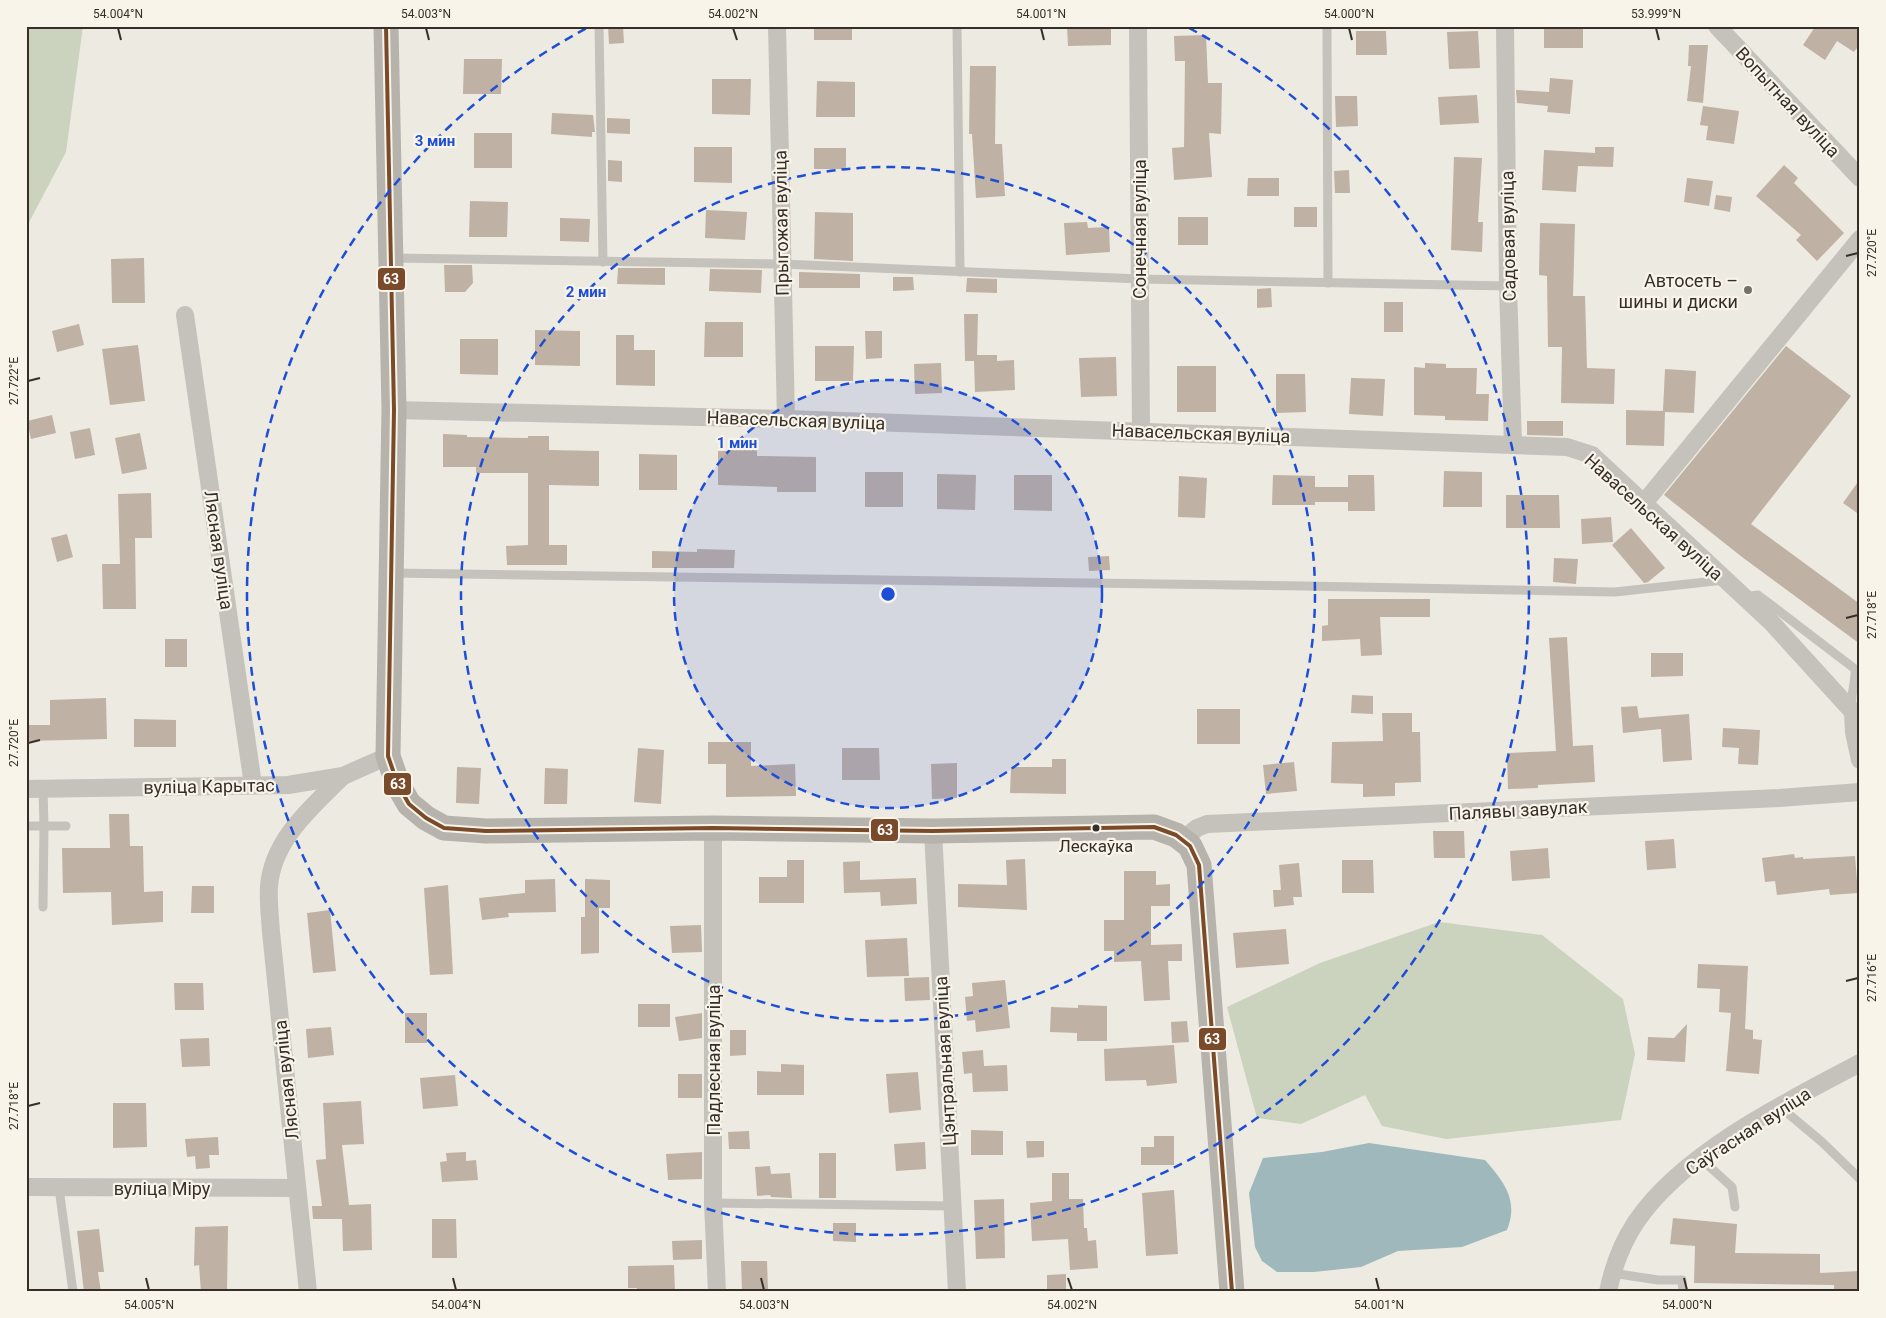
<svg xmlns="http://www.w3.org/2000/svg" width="1886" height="1318" font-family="Roboto,sans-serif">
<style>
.green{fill:#cbd2bd}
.water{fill:#9fb8bc}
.building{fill:#bfb1a4}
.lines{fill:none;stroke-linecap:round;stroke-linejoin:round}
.service{stroke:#c5c1bb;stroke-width:9}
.minor{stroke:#c5c1bb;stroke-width:18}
.secondary{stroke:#b6b2ac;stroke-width:25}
.bus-1-casing{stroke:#f9f4ea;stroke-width:8}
.bus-1{stroke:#7a4b2a;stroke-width:4}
.ticks{fill:none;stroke:#362f29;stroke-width:2}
.ring{fill:none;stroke:#1d4ed8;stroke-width:2.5;stroke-dasharray:9 6}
.poi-dot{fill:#76706a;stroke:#f9f4ea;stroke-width:2}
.bus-dot{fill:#362f29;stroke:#f9f4ea;stroke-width:2}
.labels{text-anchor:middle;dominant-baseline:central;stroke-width:4.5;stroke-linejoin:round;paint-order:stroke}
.bus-label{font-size:17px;fill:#362f29;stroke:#f9f4ea}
.street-label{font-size:18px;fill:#362f29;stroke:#f9f4ea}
.poi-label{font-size:18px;fill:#362f29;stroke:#f9f4ea;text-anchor:end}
.centre{fill:#1d4ed8;stroke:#f9f4ea;stroke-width:2.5}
.ring-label{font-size:15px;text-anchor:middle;font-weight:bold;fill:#1d4ed8;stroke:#f9f4ea;stroke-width:4.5;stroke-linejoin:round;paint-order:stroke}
.line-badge{stroke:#f9f4ea;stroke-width:2}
.badge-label{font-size:14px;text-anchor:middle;font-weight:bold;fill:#fff}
.neatline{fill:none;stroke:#362f29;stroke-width:2}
.ticks-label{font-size:12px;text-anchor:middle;fill:#362f29}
</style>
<rect width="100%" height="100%" fill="#edeae2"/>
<g class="green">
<polygon points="26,26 83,26 66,152 26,228"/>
<polygon points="1439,922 1542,935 1623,999 1635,1054 1621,1120 1446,1139 1382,1126 1365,1095 1301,1124 1257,1118 1227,1007 1320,963"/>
</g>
<path class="water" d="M1369,1143L1485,1160C1504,1182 1519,1200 1507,1230L1462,1247L1398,1251L1361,1267L1314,1272H1277L1262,1261L1255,1247L1249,1193L1263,1158L1322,1152Z"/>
<g class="building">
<polygon points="608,26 623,26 624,43 609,44"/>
<rect x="814" y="26" width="38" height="14"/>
<polygon points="1067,26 1111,27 1111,45 1068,46"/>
<rect x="1544" y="26" width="39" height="22"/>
<polygon points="1814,26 1860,26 1860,44 1854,52 1837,41 1825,60 1803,45 1815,27"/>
<polygon points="1356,31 1386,31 1387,55 1356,55"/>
<polygon points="1478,31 1480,68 1449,69 1447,32"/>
<polygon points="1206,35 1208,83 1222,83 1221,134 1209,133 1212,177 1174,180 1172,148 1184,147 1185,61 1175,61 1174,36"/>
<polygon points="1689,45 1708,45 1703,103 1687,101 1691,66 1688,66"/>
<polygon points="464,59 502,59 501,94 463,94"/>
<polygon points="970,66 996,66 995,144 1002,144 1005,196 976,198 972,134 969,134"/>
<polygon points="1550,78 1573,80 1570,114 1547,112 1548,106 1517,103 1516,90 1549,92"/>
<polygon points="712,79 751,79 750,115 712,114"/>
<polygon points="817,81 855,82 855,117 816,117"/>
<polygon points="1477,95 1479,123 1440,125 1438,97"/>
<polygon points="1335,96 1357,96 1358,126 1336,127"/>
<polygon points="1703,106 1739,111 1734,144 1706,140 1708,126 1700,125"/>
<polygon points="552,113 593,115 595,132 592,132 592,137 551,134"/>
<polygon points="607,118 630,119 630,134 607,133"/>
<rect x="474" y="133" width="38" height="35"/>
<polygon points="694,147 732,147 732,183 694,182"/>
<polygon points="1595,147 1614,147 1613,167 1578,166 1576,192 1542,190 1544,150 1595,153"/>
<rect x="814" y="148" width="32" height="21"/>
<polygon points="1454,157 1482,158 1478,222 1483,222 1482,252 1451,250"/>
<polygon points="608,160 622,161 622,182 608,181"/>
<polygon points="1784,165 1798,178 1794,183 1844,233 1817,261 1796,240 1801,235 1756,196"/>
<polygon points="1349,170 1350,193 1335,193 1334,171"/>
<polygon points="1248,178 1279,178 1279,196 1247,196"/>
<polygon points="1687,178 1713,181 1709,206 1684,202"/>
<polygon points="1716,195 1732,197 1730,212 1714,209"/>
<polygon points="470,201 508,202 507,237 469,237"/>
<rect x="1294" y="207" width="23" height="20"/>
<polygon points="706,210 747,212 745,240 705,238"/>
<polygon points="815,212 853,213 853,261 814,259"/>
<rect x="1178" y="217" width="30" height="28"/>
<polygon points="560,218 590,219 589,242 560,241"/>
<polygon points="1087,222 1088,228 1109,227 1110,252 1066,255 1064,223"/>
<polygon points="1540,223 1575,224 1573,296 1585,296 1587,368 1615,369 1614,404 1561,403 1562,347 1548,347 1547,276 1539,275"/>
<polygon points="144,258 145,303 112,303 111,259"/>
<polygon points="444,265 472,265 473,283 465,292 445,292"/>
<polygon points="618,268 665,268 665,285 617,284"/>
<polygon points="710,269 762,270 761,293 709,291"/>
<polygon points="799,272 860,274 860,288 799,288"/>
<polygon points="893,277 913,277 914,290 893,291"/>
<polygon points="967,278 997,279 997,293 966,292"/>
<polygon points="1271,288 1272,307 1257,308 1257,289"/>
<rect x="1384" y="302" width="19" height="30"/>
<polygon points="964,314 978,314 977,355 997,355 997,361 1014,360 1015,390 975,392 974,361 965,361"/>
<polygon points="705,322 743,322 743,357 704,357"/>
<polygon points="79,324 84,345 57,352 52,331"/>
<polygon points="535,330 580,331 580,366 535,365"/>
<polygon points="865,331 882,331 882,358 866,359"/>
<polygon points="616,335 634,335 634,350 655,350 655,386 616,385"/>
<polygon points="460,339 498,339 498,375 460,374"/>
<polygon points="138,345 145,401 110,405 102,349"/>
<polygon points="815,346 854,346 853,381 815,381"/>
<polygon points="1786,346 1851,396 1751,524 1860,604 1860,644 1742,557 1664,495"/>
<polygon points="1116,357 1117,396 1081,397 1079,358"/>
<polygon points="941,363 942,393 915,394 914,364"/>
<polygon points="1425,363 1446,364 1446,368 1477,368 1476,394 1489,394 1488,421 1445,420 1445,416 1414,415 1414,367 1425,368"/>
<rect x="1177" y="366" width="39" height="46"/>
<polygon points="1665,369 1696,371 1694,413 1665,412 1664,446 1626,445 1626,410 1663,411"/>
<polygon points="1276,374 1305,374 1306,412 1276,413"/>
<polygon points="1351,378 1385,379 1383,416 1349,414"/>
<polygon points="52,415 56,433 31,439 27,421"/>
<polygon points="1527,421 1563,421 1563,436 1527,435"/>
<polygon points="90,428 95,455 75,459 70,432"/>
<polygon points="140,433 147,469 122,474 115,438"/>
<polygon points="443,434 467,435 467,437 528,438 528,436 549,436 549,450 599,451 599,486 549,485 549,545 567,545 567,565 507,565 506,546 528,545 528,473 476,473 476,467 443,467"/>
<polygon points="729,444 757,445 757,456 816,457 816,492 777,492 777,487 718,485 718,451 729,451"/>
<polygon points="639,454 677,455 677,490 639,490"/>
<polygon points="1444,471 1482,472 1482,507 1443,507"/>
<rect x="865" y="472" width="38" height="35"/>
<polygon points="937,474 976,475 975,510 937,509"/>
<polygon points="1014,475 1052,475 1052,511 1014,510"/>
<polygon points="1273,475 1315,476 1315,487 1348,487 1348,475 1374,475 1375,511 1348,511 1348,502 1315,502 1315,505 1272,505"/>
<polygon points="1179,476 1207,478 1205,518 1178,517"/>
<polygon points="1860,479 1860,515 1843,503"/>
<polygon points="151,493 152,538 135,538 136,609 103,609 102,564 120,564 118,494"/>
<polygon points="1506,495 1559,495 1560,528 1506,528"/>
<polygon points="1611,517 1613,542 1582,544 1581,519"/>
<polygon points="1631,528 1665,568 1648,582 1644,583 1612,545"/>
<polygon points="67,534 73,557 57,562 51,538"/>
<polygon points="697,549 735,550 734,568 652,568 652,551 697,552"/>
<polygon points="1109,556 1110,570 1089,571 1088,557"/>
<polygon points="1554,558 1578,559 1576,584 1553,582"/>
<polygon points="1328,599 1430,599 1430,617 1380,617 1382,655 1361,656 1360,639 1322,641 1322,626 1328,625"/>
<polygon points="1567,637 1573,746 1593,745 1595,782 1538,785 1538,788 1508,789 1507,753 1556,751 1549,638"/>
<rect x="165" y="639" width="22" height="28"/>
<polygon points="1651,653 1683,653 1683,676 1651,677"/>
<polygon points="1352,695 1373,696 1373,714 1351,713"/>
<polygon points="106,698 107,739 26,741 26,725 50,725 50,700"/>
<polygon points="1637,706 1639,718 1689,714 1692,760 1663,762 1661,729 1623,733 1621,707"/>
<rect x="1197" y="709" width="43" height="35"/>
<polygon points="1382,713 1412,713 1412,732 1420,732 1421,782 1395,783 1395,796 1363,797 1363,784 1331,783 1332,742 1383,741"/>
<polygon points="134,719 176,720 176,747 134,747"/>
<polygon points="1723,728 1760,730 1758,765 1738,764 1739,748 1722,747"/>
<polygon points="708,742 751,742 751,766 795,764 796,796 726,797 726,764 708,764"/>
<polygon points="638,748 664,750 661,804 634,802"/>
<polygon points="842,748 879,748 880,780 842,780"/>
<polygon points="1052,759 1066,759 1066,794 1010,793 1011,767 1052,767"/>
<polygon points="1294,762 1297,791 1266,794 1263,765"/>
<polygon points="957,763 957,798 932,799 931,764"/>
<polygon points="457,767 481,768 479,804 456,803"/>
<polygon points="545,768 568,769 567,804 544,804"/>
<polygon points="109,814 129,814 130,846 143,846 144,892 163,891 163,922 112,925 111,892 63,893 62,848 110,848"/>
<polygon points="1433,831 1464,831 1465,858 1434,858"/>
<polygon points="1674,839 1676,868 1647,870 1645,841"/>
<polygon points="1548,848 1550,878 1512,881 1510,851"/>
<polygon points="1794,854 1795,858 1803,857 1803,859 1855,856 1858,893 1830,895 1829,889 1777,895 1775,881 1765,882 1762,858"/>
<polygon points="1025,859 1027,910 958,907 958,884 1007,885 1006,860"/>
<polygon points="787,860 804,860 804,903 759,903 759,877 787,877"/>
<polygon points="1342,860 1373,860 1374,893 1342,893"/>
<polygon points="860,861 860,880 916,878 917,904 881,906 880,892 844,893 843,862"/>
<polygon points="1299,863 1302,897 1293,897 1294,905 1274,907 1273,890 1281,890 1279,865"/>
<polygon points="1124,871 1156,871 1156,885 1170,884 1170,906 1151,906 1151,945 1182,944 1182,961 1168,961 1170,1000 1144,1001 1141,961 1114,962 1114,951 1104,951 1104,920 1124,920"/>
<polygon points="555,879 556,912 508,913 509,917 482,920 479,898 525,893 525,880"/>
<polygon points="585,879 610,880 610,908 599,908 599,953 581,954 581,917 585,917"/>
<polygon points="448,885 453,974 430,975 424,888"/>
<polygon points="192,886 214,886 214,913 191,913"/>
<polygon points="330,910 336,971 313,973 307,913"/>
<polygon points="701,925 702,952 672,953 670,926"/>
<polygon points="1286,929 1289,964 1236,968 1233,933"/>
<polygon points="907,938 909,976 867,977 865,940"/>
<polygon points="1698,964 1748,966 1745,1029 1753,1030 1753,1039 1762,1040 1759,1074 1726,1071 1731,1013 1719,1012 1720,989 1697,988"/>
<polygon points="929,977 930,1000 905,1001 904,978"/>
<polygon points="1005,980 1010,1028 976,1032 975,1020 967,1021 965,997 973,996 972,983"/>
<polygon points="174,983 203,983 204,1010 175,1010"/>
<rect x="638" y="1004" width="32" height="23"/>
<polygon points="1078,1005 1107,1006 1107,1041 1077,1041 1077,1033 1050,1032 1051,1007 1078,1008"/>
<rect x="405" y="1013" width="22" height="30"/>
<polygon points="702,1013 702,1038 679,1041 675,1017"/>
<polygon points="1187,1021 1189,1042 1172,1043 1171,1022"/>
<polygon points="1687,1024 1685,1062 1647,1060 1648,1037 1674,1038"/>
<polygon points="331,1027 334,1055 308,1058 306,1029"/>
<polygon points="730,1030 746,1030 746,1055 730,1056"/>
<polygon points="209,1038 210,1066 182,1067 180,1039"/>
<polygon points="1174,1045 1177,1083 1147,1086 1146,1080 1105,1081 1104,1049"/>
<polygon points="983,1050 984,1066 1007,1065 1008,1091 973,1092 972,1073 964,1074 962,1052"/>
<polygon points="781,1064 804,1065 804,1095 757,1095 757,1071 781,1072"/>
<polygon points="918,1072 921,1110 889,1113 886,1074"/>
<rect x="678" y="1074" width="24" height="24"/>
<polygon points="455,1075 458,1106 423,1109 420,1078"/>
<polygon points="361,1101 364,1144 342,1145 349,1205 371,1204 372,1250 343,1251 342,1219 313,1219 312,1206 322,1206 316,1160 326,1159 323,1103"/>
<polygon points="113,1103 146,1103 147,1147 113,1148"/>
<polygon points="971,1130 1003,1131 1003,1155 971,1155"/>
<polygon points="749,1131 750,1149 729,1149 728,1132"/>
<polygon points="1154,1136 1174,1136 1174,1165 1141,1165 1141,1147 1154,1147"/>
<polygon points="218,1137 219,1155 209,1155 210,1168 196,1169 195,1156 187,1157 185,1139"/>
<polygon points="1026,1141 1044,1141 1044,1157 1027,1158"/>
<polygon points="925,1142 926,1169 896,1171 894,1144"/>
<polygon points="466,1152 466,1161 476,1160 478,1180 442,1182 440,1162 447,1161 446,1153"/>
<polygon points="702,1152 702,1179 668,1180 666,1154"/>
<rect x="819" y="1153" width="17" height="45"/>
<polygon points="770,1166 771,1174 790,1173 792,1198 771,1197 770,1195 757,1196 755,1167"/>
<polygon points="1052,1173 1069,1173 1069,1199 1083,1199 1084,1228 1087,1228 1088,1241 1096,1240 1098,1268 1070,1270 1068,1239 1032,1241 1030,1203 1052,1201"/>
<polygon points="1174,1190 1178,1254 1146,1256 1142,1193"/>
<polygon points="1004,1199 1005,1258 976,1259 974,1200"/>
<polygon points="1673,1218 1737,1224 1735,1253 1820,1254 1820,1273 1860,1271 1860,1292 1834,1292 1834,1285 1694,1283 1695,1246 1670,1244"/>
<polygon points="432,1219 456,1219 457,1258 432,1258"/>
<polygon points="833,1223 856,1223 856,1242 833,1241"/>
<polygon points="228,1226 227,1292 201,1292 199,1265 194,1266 195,1227"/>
<polygon points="99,1229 104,1272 98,1272 101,1292 84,1292 77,1231"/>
<polygon points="702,1240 702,1259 673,1260 672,1241"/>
<polygon points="741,1261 767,1261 768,1290 742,1291"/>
<polygon points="674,1265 675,1292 637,1292 637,1288 628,1288 628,1266"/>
<polygon points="1066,1274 1066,1292 1047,1292 1047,1275"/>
</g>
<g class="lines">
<g class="service">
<polyline points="599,26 603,262"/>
<polyline points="957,26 960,272"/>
<polyline points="1327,26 1328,283"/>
<polyline points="393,258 782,264 1140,279 1508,286"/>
<polyline points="394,573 1303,586 1615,592 1724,580"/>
<path d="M1745,597L1758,595L1855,669C1856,683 1850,694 1852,707"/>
<polyline points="43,789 44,826 43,907"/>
<polyline points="26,826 66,826"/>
<polyline points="1779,1106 1822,1142 1860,1179"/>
<polyline points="1700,1158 1732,1187 1735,1207"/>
<polyline points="59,1188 73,1292"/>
<polyline points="713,1203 952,1206"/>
<polyline points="1612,1273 1658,1280 1682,1280 1683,1292"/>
</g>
<g class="minor">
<polyline points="777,26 786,419"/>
<polyline points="1138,26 1141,431"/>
<polyline points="1505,26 1508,286 1513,445"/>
<polyline points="1717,26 1860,178"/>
<polyline points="185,315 253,785"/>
<polyline points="394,410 786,419 1567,447 1592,455 1772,623 1853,712 1854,732 1860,760"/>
<polyline points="1644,503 1860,239"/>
<polyline points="26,789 288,785 343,776 388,756"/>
<polyline points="713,828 713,1203 717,1292"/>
<polyline points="933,831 957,1292"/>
<polyline points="1182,840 1197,828 1207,824 1779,798 1860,792"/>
<polyline points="26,1187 297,1188"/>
<path d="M308,1292L271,932C270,917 268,901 269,886C273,839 312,807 343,776"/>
<path d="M1608,1292C1613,1267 1622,1243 1636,1222C1682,1153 1788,1101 1860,1063"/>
</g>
<polyline class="secondary" points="386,26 394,410 388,756 398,785 409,804 426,818 444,828 486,831 713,828 933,831 1154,827 1176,835 1190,846 1199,865 1232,1292"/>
<defs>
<polyline id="bus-1" points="386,26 394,410 388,756 398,785 409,804 426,818 444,828 486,831 713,828 933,831 1154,827 1176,835 1190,846 1199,865 1232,1292"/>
</defs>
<use href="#bus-1" class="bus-1-casing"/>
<use href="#bus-1" class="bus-1"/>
</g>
<path class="ticks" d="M118,28L121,40M426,28L429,40M733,28L737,40M1041,28L1044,40M1349,28L1352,40M1656,28L1659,40M1846,256L1858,253M28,381L40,378M1846,618L1858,615M28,743L40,740M1846,981L1858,978M28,1106L40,1103M146,1278L149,1290M453,1278L456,1290M761,1278L764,1290M1068,1278L1072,1290M1376,1278L1379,1290M1684,1278L1687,1290"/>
<circle cx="888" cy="594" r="214" fill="#1d4ed8" fill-opacity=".12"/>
<g class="ring">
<circle cx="888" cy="594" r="214"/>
<circle cx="888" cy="594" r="427"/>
<path d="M1189 28A641 641 0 1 1 587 28"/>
</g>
<circle class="poi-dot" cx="1748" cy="290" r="5"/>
<circle class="bus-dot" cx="1096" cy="828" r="4.5"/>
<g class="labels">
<g class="bus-label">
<text x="1096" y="846">Лескаўка</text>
</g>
<g class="street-label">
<text transform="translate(1788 102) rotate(47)">Вопытная вуліца</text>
<text transform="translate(781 223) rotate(-91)">Прыгожая вуліца</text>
<text transform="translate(1139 229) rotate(-90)">Сонечная вуліца</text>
<text transform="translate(1508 236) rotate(-91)">Садовая вуліца</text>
<text transform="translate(796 420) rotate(2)">Навасельская вуліца</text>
<text transform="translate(1201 433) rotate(2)">Навасельская вуліца</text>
<text transform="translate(1654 517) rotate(42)">Навасельская вуліца</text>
<text transform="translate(219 550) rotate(82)">Лясная вуліца</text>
<text transform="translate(209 786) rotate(-1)">вуліца Карытас</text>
<text transform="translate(1518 810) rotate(-3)">Палявы завулак</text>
<text transform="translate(713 1060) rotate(-90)">Падлесная вуліца</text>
<text transform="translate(945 1061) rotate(-93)">Цэнтральная вуліца</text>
<text transform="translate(286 1080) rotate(-96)">Лясная вуліца</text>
<text transform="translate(1748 1131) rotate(-33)">Саўгасная вуліца</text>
<text x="162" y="1188">вуліца Міру</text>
</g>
<g class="poi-label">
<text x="1738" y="280">Автосеть –<tspan x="1738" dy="21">шины и диски</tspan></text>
</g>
</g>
<circle cx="888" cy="594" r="8" class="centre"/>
<g class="ring-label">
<text x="435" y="146">3 мин</text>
<text x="586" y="297">2 мин</text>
<text x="737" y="448">1 мин</text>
</g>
<g class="line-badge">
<rect x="377" y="267" width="29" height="24" rx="5" fill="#7a4b2a"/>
<rect x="383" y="772" width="29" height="24" rx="5" fill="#7a4b2a"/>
<rect x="870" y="818" width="29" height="24" rx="5" fill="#7a4b2a"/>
<rect x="1198" y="1027" width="29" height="24" rx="5" fill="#7a4b2a"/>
</g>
<g class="badge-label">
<text x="391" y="284">63</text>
<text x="398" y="789">63</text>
<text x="885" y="835">63</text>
<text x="1212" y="1044">63</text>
</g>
<rect width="1886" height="1318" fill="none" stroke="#f9f4ea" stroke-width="55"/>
<rect x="28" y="28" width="1830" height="1262" class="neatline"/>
<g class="ticks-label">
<text x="118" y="18">54.004°N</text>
<text x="426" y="18">54.003°N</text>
<text x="733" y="18">54.002°N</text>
<text x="1041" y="18">54.001°N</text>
<text x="1349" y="18">54.000°N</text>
<text x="1656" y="18">53.999°N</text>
<text transform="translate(1872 253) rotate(-90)" y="4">27.720°E</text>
<text transform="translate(14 381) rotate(-90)" y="4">27.722°E</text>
<text transform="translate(1872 615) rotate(-90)" y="4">27.718°E</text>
<text transform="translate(14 743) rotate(-90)" y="4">27.720°E</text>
<text transform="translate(1872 978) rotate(-90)" y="4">27.716°E</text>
<text transform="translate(14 1106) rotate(-90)" y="4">27.718°E</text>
<text x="149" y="1309">54.005°N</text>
<text x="456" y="1309">54.004°N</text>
<text x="764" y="1309">54.003°N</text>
<text x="1072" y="1309">54.002°N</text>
<text x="1379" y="1309">54.001°N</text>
<text x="1687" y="1309">54.000°N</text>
</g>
</svg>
